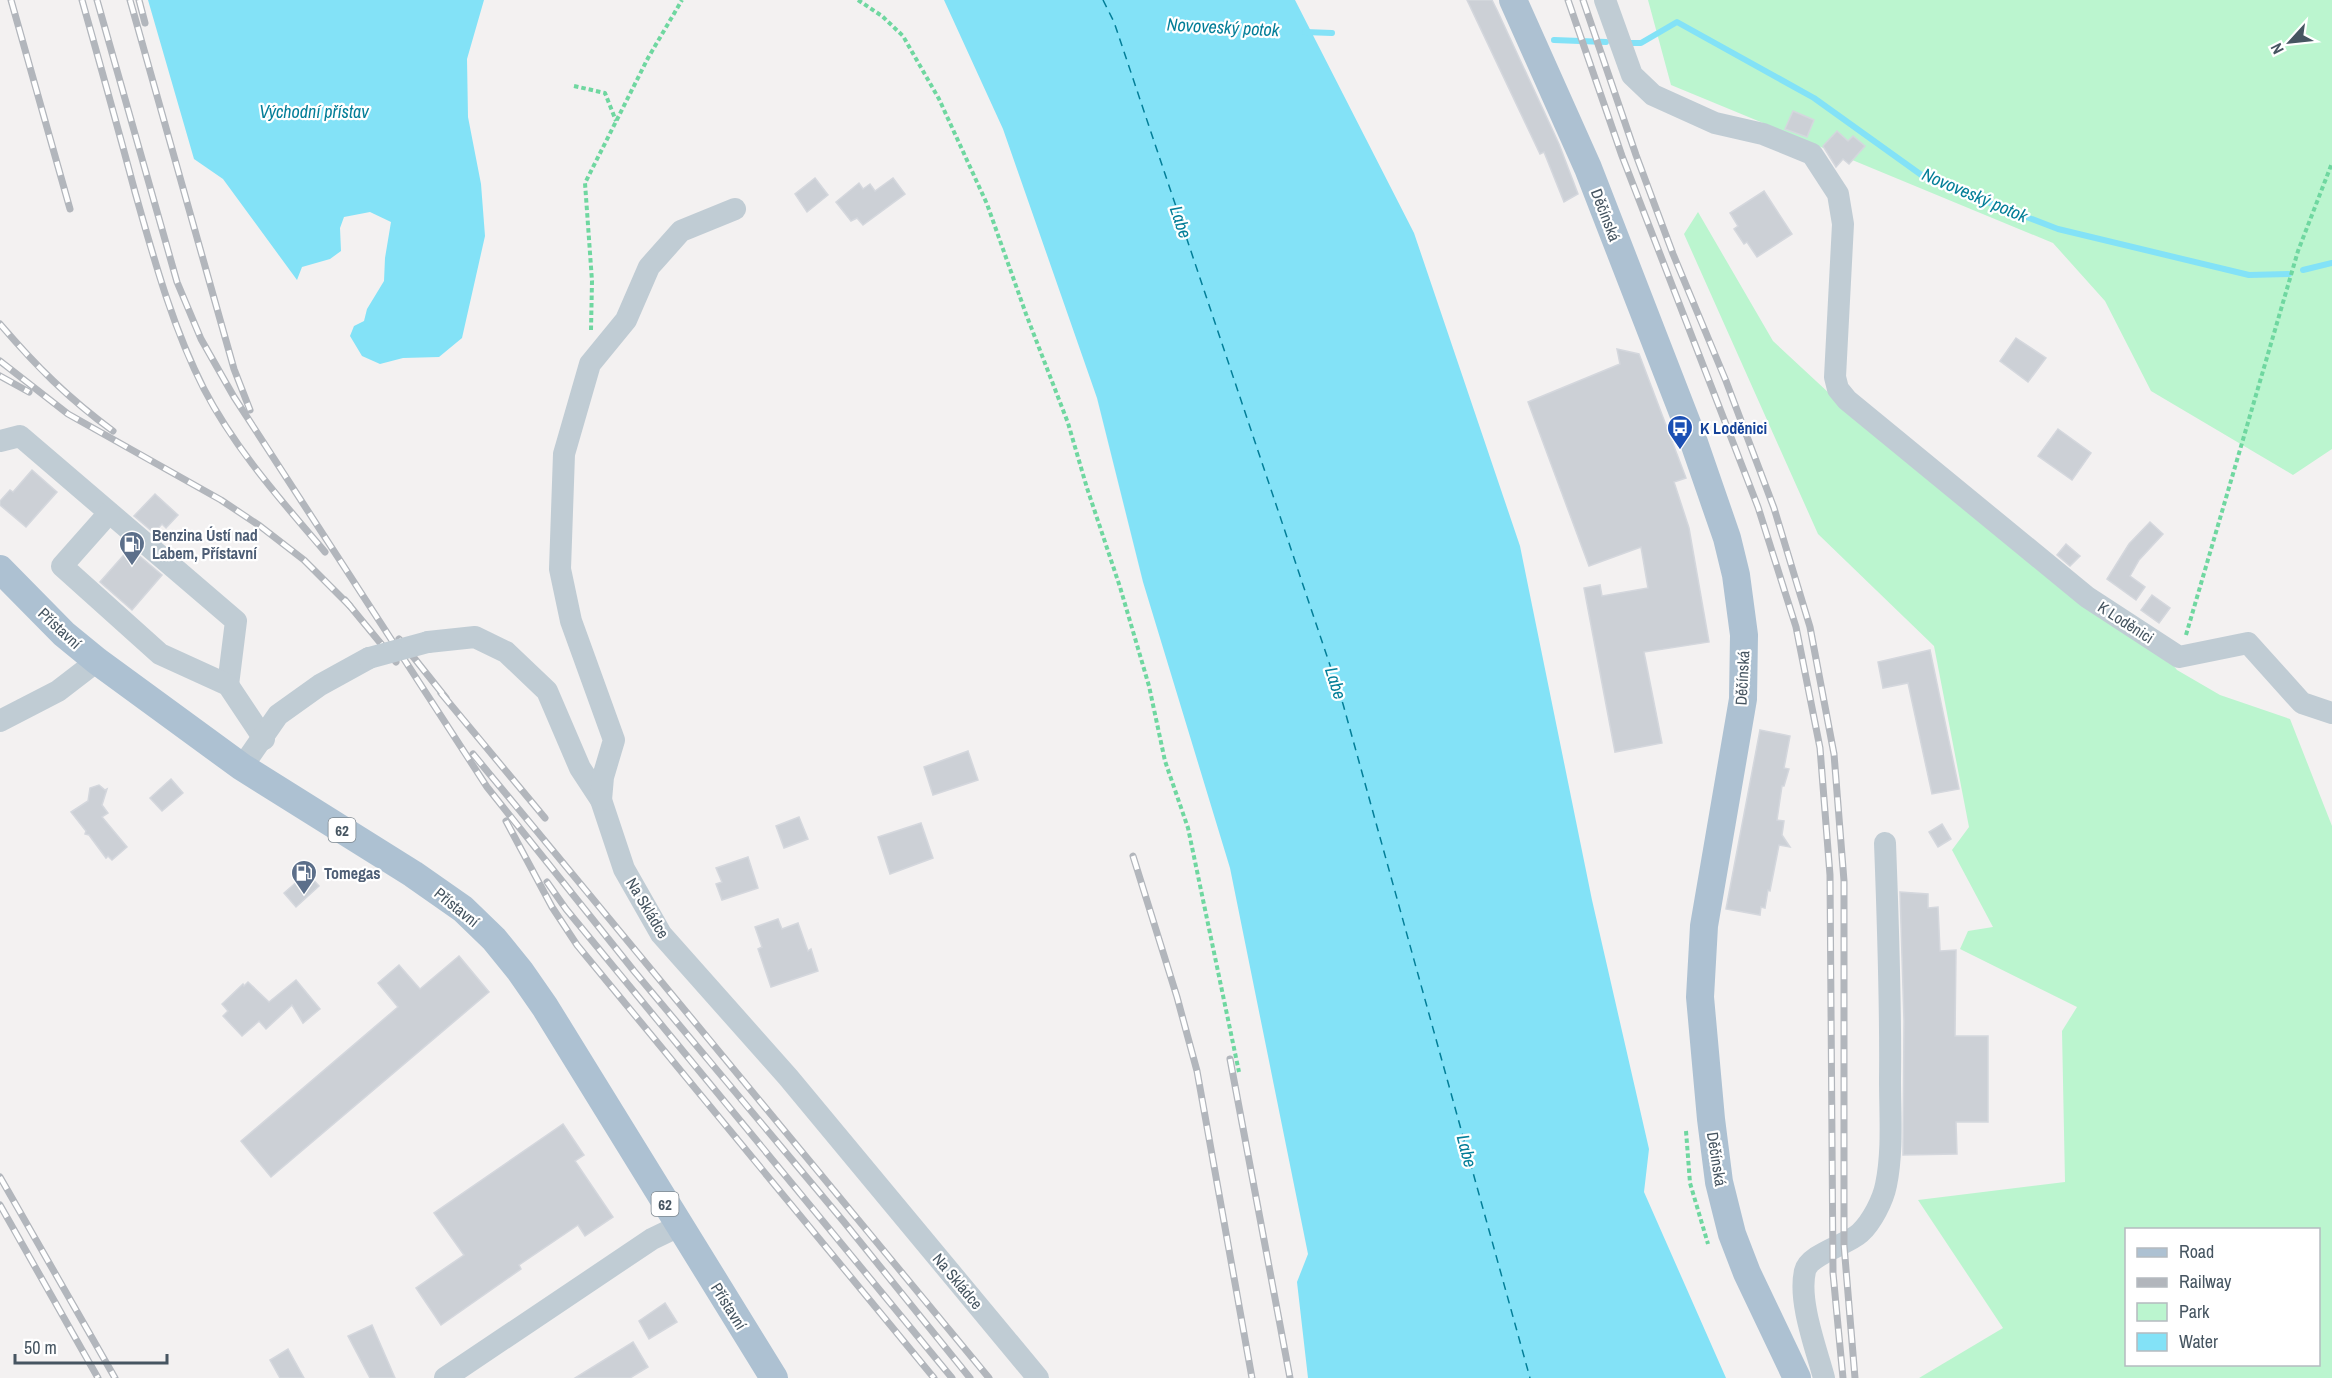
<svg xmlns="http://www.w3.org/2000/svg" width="2332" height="1378" font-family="'Archivo Narrow',sans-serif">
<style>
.green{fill:#bbf5cf;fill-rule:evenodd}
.water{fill:#83e2f7}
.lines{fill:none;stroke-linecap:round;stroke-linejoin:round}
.stream{stroke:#83e2f7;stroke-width:6}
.ferry{stroke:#037e98;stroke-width:1.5;stroke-dasharray:8 6;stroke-linecap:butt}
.building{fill:#ccd0d6;stroke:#d4d7dd;stroke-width:1.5}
.path{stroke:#6fd7a0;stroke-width:4;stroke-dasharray:4.5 3;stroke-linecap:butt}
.minor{stroke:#c0ccd4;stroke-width:22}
.major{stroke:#adc1d2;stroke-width:28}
.rail-casing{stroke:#b2b6bc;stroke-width:7}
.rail{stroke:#fff;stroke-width:4.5;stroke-dasharray:14;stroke-linecap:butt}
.minor-bridge{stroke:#c0ccd4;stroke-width:22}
.labels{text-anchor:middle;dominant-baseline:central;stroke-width:4.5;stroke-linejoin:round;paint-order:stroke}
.shield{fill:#fff;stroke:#7e8890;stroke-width:1.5}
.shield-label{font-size:15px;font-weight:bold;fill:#465561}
.street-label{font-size:16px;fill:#465561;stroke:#fff}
.transit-label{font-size:16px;font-weight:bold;fill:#164399;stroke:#fff;text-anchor:start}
.service-label{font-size:16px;font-weight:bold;fill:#4e5e75;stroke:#fff;text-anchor:start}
.water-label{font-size:18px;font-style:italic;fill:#037e98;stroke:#fff}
</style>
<rect width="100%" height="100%" fill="#f3f1f1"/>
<g class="green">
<polygon points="1648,0 2332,0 2332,449 2293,475 2151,391 2105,301 2053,243 1671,85"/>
<path d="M1698,212L1773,341L1830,394L2159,648L2177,670L2220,695L2290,719L2332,826V1378H1919L2003,1328L1918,1200L2065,1182L2062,1031L2077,1007L1960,949L1968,931L1993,927L1952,850L1969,827L1934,646L1818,534L1684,234ZM2126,1230H2318V1364H2126Z"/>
</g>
<g class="water">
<polygon points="148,0 484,0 467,59 468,117 481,184 485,236 462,338 439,357 403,358 380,364 362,356 350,336 354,326 364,321 367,309 384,281 385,258 391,222 370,212 344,217 340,228 341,251 330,259 302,267 297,280 223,179 194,159"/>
<polygon points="944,0 1295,0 1414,233 1520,546 1592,900 1649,1149 1644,1192 1726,1378 1308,1378 1297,1282 1308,1254 1230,868 1143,582 1097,398 1003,129"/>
</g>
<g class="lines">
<g class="stream">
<polyline points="1305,32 1332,33"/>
<polyline points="1554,40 1606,42"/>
<polyline points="1631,43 1641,43 1677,22 1814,98 1927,179 2058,229 2249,275 2289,274"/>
<polyline points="2303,270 2332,263"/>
</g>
<polyline class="ferry" points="1103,0 1114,22 1343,704 1530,1378"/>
</g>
<g class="building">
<polygon points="1467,0 1492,0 1497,10 1559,144 1578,194 1564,202 1544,152 1540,154"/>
<polygon points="1793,111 1814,120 1807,137 1785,129"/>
<polygon points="1837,131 1848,141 1853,136 1865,146 1849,164 1843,159 1836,167 1823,146"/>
<polygon points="815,178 828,195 807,212 795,194"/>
<polygon points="893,178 905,194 863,225 857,218 851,221 836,202 859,183 863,189 870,184 875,191"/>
<polygon points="1764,191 1792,234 1757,257 1747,242 1744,244 1734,229 1738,226 1730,213"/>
<polygon points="2016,338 2046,358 2028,382 2000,361"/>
<polygon points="1617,349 1639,354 1686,478 1674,482 1689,528 1709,642 1644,652 1662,743 1615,752 1584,588 1600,585 1602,596 1648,588 1641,547 1589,566 1528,402 1620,364"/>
<polygon points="2058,429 2091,453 2072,480 2038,456"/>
<polygon points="32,470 57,492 26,527 0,505 0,501 10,490 13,492"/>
<polygon points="155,494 178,515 166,528 162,524 154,533 134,516"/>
<polygon points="2150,522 2163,534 2139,560 2130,576 2145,587 2136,600 2107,579 2129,544"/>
<polygon points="2066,544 2080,556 2070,566 2057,555"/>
<polygon points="130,548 162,575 132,610 100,582"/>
<polygon points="2152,595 2170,608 2159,623 2141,610"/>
<polygon points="1930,650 1959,789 1932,794 1908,683 1883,688 1878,662"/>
<polygon points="1760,730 1790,736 1784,768 1789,769 1784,786 1782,786 1777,820 1784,821 1782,835 1790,847 1779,845 1770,891 1768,890 1765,908 1761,907 1760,915 1726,909"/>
<polygon points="968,751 978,780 933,795 924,767"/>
<polygon points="171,779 183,793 162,811 150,798"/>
<polygon points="99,785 105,790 107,789 102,805 108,813 102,817 127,847 112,860 108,856 106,858 89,835 85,834 86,831 71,812 88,801 90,788"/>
<polygon points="799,817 808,839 784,848 776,826"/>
<polygon points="921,823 933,858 890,874 878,837"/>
<polygon points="1942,824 1951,839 1938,847 1929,832"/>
<polygon points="748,857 758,888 722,900 716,884 722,882 716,868"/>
<polygon points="307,873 319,886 296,907 284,893"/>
<polygon points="1900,892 1928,894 1928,908 1938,907 1940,951 1956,950 1955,1036 1988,1036 1988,1122 1956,1122 1957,1154 1903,1155 1904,1021"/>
<polygon points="778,919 782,929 798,923 808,951 811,949 818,971 771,987 758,949 762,947 755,927"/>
<polygon points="459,956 489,992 271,1177 241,1141 398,1007 378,983 399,965 420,989"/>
<polygon points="296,980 320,1009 303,1023 292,1005 266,1029 259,1021 242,1036 223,1016 228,1011 222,1004 243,984 244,986 248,982 269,1002"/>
<polygon points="563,1124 584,1155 575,1161 613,1217 585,1236 578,1225 519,1265 521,1269 441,1325 416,1288 464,1255 434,1213"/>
<polygon points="665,1303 677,1322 649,1339 639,1321"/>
<polygon points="372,1325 395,1378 370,1378 348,1336"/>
<polygon points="633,1342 648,1367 630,1378 575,1378"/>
<polygon points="288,1349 304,1378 280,1378 270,1360"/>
</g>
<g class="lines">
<g class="path">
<polyline points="858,0 882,16 903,36 939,99 987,204 1026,314 1068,423 1087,488 1120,587 1149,686 1165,761 1188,828 1239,1072"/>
<polyline points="574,86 605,93 616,121"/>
<polyline points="591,330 592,281 585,183 648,58 682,0"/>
<polyline points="2186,635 2298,251 2332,163"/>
<polyline points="1686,1131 1690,1183 1708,1244"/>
</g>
<g class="minor">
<polyline points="1605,0 1632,75 1653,95 1715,123 1763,134 1812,154 1838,194 1843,224 1835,377 1838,389 1847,400 2087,597 2179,657 2248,643 2302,703 2332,713"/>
<polyline points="0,441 20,436 236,621 228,685"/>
<polyline points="109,513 62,566 160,654 228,685 264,739"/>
<polyline points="428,642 475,637 506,652 547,691 580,768 601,800 624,869 661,934 788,1077 1038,1378"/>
<polyline points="0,721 58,691 97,661"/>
<polyline points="242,767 278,715 320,685 369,658"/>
<polyline points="601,800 603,777 614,740 571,621 560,569 564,454 590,364 626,320 649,267 681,231 735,209"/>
<polyline points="445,1378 652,1239 679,1226"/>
<path d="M1824,1378C1816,1348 1798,1301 1805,1271C1809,1254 1847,1245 1860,1233C1872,1222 1883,1200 1886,1185C1893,1151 1890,1115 1890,1080C1891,1001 1888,922 1885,843"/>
</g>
<g class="major">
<polyline points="1513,0 1588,168 1690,431 1727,538 1736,575 1744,635 1743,699 1704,926 1700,997 1711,1119 1719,1182 1732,1234 1747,1273 1797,1378"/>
<polyline points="0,569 64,634 97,661 242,767 413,874 463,909 494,939 520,971 545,1007 774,1378"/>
</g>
<defs>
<g id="rail">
<polyline points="11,0 70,209"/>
<path d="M82,0C100,64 118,128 135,192C154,259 172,326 204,389C235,449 281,500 325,552"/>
<polyline points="97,0 177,282 201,339 234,397 487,787 634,971 844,1222 970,1378"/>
<polyline points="130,0 234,369 250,410"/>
<polyline points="139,0 145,23"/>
<polyline points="1568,0 1622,156 1758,507 1796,627 1820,748 1830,875 1833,1273 1843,1378"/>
<polyline points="1583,0 1636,155 1673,254 1726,381 1774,508 1810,627 1834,754 1844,881 1844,1245 1855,1378"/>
<path d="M0,324C36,366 68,398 113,431"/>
<polyline points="0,361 68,414 221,500 260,526 304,560 350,606"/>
<polyline points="0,376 29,392"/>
<polyline points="345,600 396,662"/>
<polyline points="399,639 446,698"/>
<polyline points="441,693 545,818"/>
<polyline points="473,754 989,1378"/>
<polyline points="506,821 552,907 577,945 934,1378"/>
<polyline points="1133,856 1177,997 1197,1071 1252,1378"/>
<polyline points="547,882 566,909 952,1378"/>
<polyline points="1230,1059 1290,1378"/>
<polyline points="0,1177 115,1378"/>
<polyline points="0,1205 98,1378"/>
</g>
</defs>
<use href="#rail" class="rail-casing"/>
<use href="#rail" class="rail"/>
<polyline class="minor-bridge" points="369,658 428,642"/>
</g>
<defs>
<symbol id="bus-pin" viewBox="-11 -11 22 30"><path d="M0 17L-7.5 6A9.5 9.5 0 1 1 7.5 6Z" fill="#1a4fb4" stroke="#fff"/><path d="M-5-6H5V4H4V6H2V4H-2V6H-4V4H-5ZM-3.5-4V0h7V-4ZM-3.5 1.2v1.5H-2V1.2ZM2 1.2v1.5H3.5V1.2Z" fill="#fff"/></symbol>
<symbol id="fuel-pin" viewBox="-11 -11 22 30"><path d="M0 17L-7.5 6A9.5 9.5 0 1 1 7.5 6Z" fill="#5c6f8a" stroke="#fff"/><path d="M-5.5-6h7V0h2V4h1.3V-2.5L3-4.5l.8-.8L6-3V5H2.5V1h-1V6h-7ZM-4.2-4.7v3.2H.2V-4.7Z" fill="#fff"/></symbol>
</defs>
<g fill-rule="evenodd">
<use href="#bus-pin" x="1665" y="413" width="30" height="40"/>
<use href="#fuel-pin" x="117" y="529" width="30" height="40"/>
<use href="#fuel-pin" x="289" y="858" width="30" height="40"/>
</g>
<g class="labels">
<g class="shield">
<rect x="328.5" y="818" width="27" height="24" rx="4.5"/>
<rect x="651.5" y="1192" width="27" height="24" rx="4.5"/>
</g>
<g class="shield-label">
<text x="342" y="830">62</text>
<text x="665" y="1204">62</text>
</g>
<g class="street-label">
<text transform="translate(1606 215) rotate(69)">Děčínská</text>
<text transform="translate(2126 622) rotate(33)">K Loděnici</text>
<text transform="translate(60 628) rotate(43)">Přístavní</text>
<text transform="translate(1742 678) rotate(-87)">Děčínská</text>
<text transform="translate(457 907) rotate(39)">Přístavní</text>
<text transform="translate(648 908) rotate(59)">Na Skládce</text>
<text transform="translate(1717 1159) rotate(81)">Děčínská</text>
<text transform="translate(958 1281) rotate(50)">Na Skládce</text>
<text transform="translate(729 1306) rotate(58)">Přístavní</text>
</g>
<g class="transit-label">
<text x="1700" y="428">K Loděnici</text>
</g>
<g class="service-label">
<text x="152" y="535">Benzina Ústí nad<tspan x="152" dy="18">Labem, Přístavní</tspan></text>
<text x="324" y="873">Tomegas</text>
</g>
<g class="water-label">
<text transform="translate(1223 27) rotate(3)">Novoveský potok</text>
<text x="314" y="111">Východní přístav</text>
<text transform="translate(1975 195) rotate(23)">Novoveský potok</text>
<text transform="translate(1181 222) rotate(71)">Labe</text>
<text transform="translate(1336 683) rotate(72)">Labe</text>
<text transform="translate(1467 1151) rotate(75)">Labe</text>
</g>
</g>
<rect x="2125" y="1228" width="195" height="138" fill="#ffffff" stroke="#b5bbc0" stroke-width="1.5"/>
<rect x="2137" y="1248" width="30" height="9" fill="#adc1d2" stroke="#b5bbc0" stroke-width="1.5"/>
<text x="2179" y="1258" font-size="18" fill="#465561">Road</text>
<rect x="2137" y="1278" width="30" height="9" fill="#b2b6bc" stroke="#b5bbc0" stroke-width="1.5"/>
<text x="2179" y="1288" font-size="18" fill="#465561">Railway</text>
<rect x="2137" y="1303" width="30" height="18" fill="#bbf5cf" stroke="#b5bbc0" stroke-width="1.5"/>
<text x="2179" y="1318" font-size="18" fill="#465561">Park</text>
<rect x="2137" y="1333" width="30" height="18" fill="#83e2f7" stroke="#b5bbc0" stroke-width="1.5"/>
<text x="2179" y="1348" font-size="18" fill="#465561">Water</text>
<g transform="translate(2290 42) rotate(243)" stroke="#ffffff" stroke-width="4.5" paint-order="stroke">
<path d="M0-4.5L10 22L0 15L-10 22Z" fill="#465561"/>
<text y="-9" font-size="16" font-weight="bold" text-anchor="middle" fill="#465561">N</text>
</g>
<path d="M15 1354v9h152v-9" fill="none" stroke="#465561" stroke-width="3"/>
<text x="24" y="1354" font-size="18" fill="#465561" stroke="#ffffff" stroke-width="4.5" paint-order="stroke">50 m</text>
</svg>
